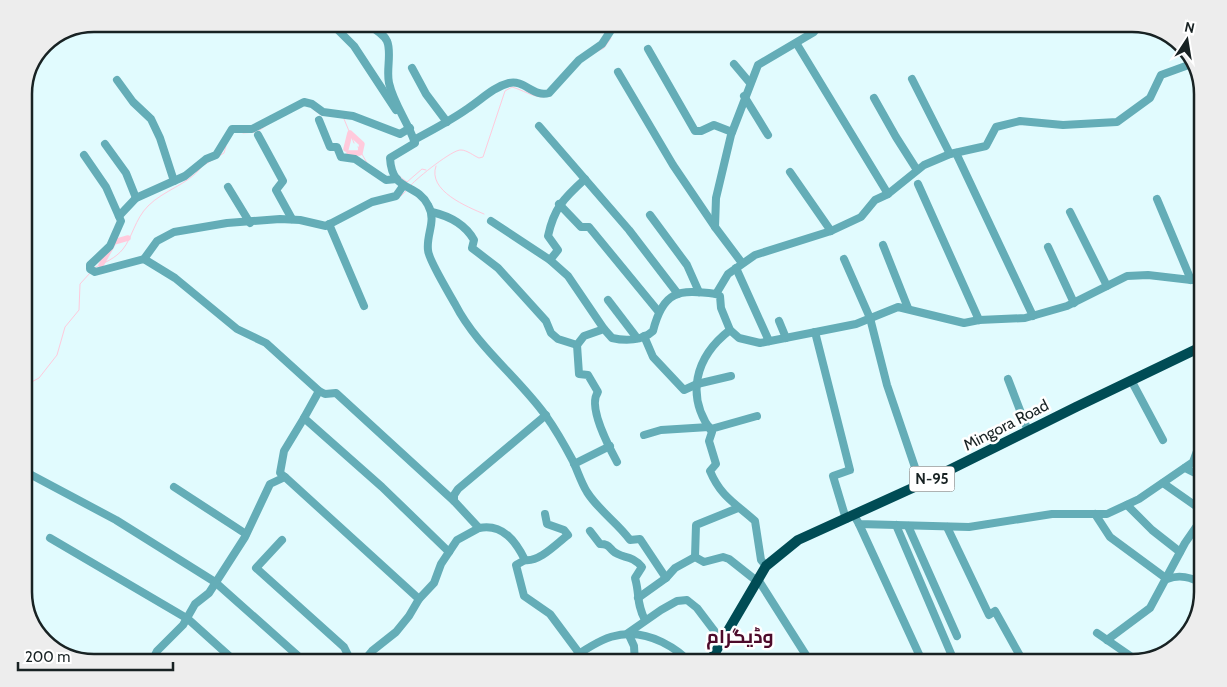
<svg xmlns="http://www.w3.org/2000/svg" width="1227" height="687" font-family="Cabin,Cairo,sans-serif">
<style>
.lines{fill:none;stroke-linecap:round;stroke-linejoin:round}
.stream{stroke:#ffcadc;stroke-width:1}
.canal{stroke:#ffcadc;stroke-width:5.5}
.minor{stroke:#64adb7;stroke-width:8}
.highway{stroke:#004c55;stroke-width:10}
.labels{text-anchor:middle;dominant-baseline:central;stroke-width:5;stroke-linejoin:round;paint-order:stroke}
.shield{fill:#fff;stroke:#5d6465;stroke-width:1}
.shield-label{font-size:15px;font-weight:bold;fill:#182223}
.street-label{font-size:16px;fill:#182223;stroke:#fff}
.quarter-label{font-size:19px;font-weight:bold;fill:#4d0b2b;stroke:#fff}
.rim{fill:none;stroke:#182223;stroke-width:2.5}
</style>
<rect width="100%" height="100%" fill="#e1fbfe"/>
<g class="lines">
<g class="stream">
<polyline points="596,52 604,48 611,38"/>
<polyline points="314,110 321,115"/>
<polyline points="344,119 354,143"/>
<polyline points="243,133 257,132 267,125"/>
<polyline points="358,147 367,163"/>
<polyline points="204,165 224,153 226,146"/>
<path d="M436,166C427,191 468,207 484,214"/>
<polyline points="399,176 407,182 422,169 426,170"/>
<path d="M411,185C417,178 453,149 461,150C467,150 474,156 479,158L483,157L505,91L512,87C523,90 532,97 543,97"/>
<polyline points="401,196 406,191"/>
<path d="M94,268C104,263 116,258 123,249C132,238 135,219 148,206C164,190 187,185 201,168"/>
<polyline points="24,386 39,378 57,355 65,327 79,310 80,284 90,273"/>
</g>
<g class="canal">
<polyline points="346,149 350,133 362,144 360,153 349,153"/>
<polyline points="101,265 114,242 128,238"/>
</g>
<g class="minor">
<polyline points="324,24 335,27 354,46 396,110"/>
<path d="M366,24C373,28 383,33 387,41C392,52 386,70 389,83C394,105 408,122 415,143L390,158C392,193 416,182 428,205C437,221 426,234 428,250C428,259 449,293 455,304C477,347 518,377 546,416C556,430 565,446 573,461C578,472 581,482 587,492C599,511 618,523 630,540L640,539L666,578"/>
<polyline points="798,46 888,194"/>
<polyline points="648,49 695,131 701,131 714,125 732,132"/>
<polyline points="1194,63 1161,75 1150,98 1117,122 1063,125 1020,121 996,127 986,146 950,154 924,165 888,194 875,200 861,217 831,231 755,255 728,274 716,294 720,296 721,308 730,330 739,338 760,343 856,324 898,307 964,323 979,320 1025,318 1067,306 1127,276 1148,275 1191,280 1203,278"/>
<polyline points="734,64 750,83"/>
<polyline points="412,68 426,94 447,122"/>
<polyline points="618,72 673,165 715,227"/>
<polyline points="912,79 950,154"/>
<polyline points="117,80 133,102 151,119 160,138 174,181"/>
<polyline points="744,96 768,135"/>
<polyline points="874,98 896,137 917,170"/>
<polyline points="319,120 330,147 337,147 341,157 355,159 386,180 397,179"/>
<polyline points="539,126 629,230 678,294"/>
<polyline points="258,135 283,181 276,190 292,219"/>
<path d="M414,140C432,130 450,121 467,109C481,100 493,87 509,83C524,79 534,98 549,93L579,60L602,44L615,24"/>
<polyline points="105,144 126,173 136,198"/>
<polyline points="956,153 1033,316"/>
<polyline points="84,155 106,187 121,221 110,246 90,265 90,269 95,272 144,259 175,278 237,329 266,343 319,391 304,418 382,487 449,552"/>
<polyline points="790,172 831,231"/>
<polyline points="918,184 979,320"/>
<polyline points="228,187 250,223"/>
<polyline points="1157,199 1191,280"/>
<polyline points="559,204 581,227 589,227 658,311"/>
<path d="M432,212C449,216 465,224 474,240L472,248L498,268L546,321L551,333L558,339L577,345L584,336L604,329L612,338C625,341 642,341 653,331C663,291 678,289 716,294"/>
<polyline points="1070,212 1107,286"/>
<polyline points="650,215 687,265 699,292"/>
<polyline points="119,216 136,198 185,176 206,159 216,155 232,129 252,129 304,102 312,104 323,112 353,116 400,134 410,128"/>
<polyline points="491,221 550,260 568,276 604,329"/>
<polyline points="329,224 364,306"/>
<polyline points="883,245 908,308"/>
<polyline points="1048,247 1074,303"/>
<polyline points="144,259 157,241 174,232 227,223 280,219 300,220 326,226 372,202 396,196 403,186"/>
<polyline points="844,259 870,318 887,385 921,485"/>
<path d="M550,260L558,250L548,236C554,208 564,198 585,179"/>
<polyline points="742,263 715,227 716,198 731,135 758,65 814,32 819,24"/>
<polyline points="736,268 769,341"/>
<polyline points="608,300 637,338"/>
<polyline points="779,321 786,338"/>
<path d="M730,330C695,357 685,396 712,432L709,441L716,464L710,471C721,497 735,503 755,521L761,560L766,566"/>
<polyline points="815,332 850,470 833,476 846,519"/>
<polyline points="644,336 653,357 684,390 697,384 731,376"/>
<path d="M577,345L579,374L588,375L598,392C587,406 609,447 617,462"/>
<polyline points="1008,379 1028,431"/>
<polyline points="1131,380 1163,440"/>
<polyline points="319,391 325,394 336,393 454,501"/>
<polyline points="711,429 757,416"/>
<polyline points="644,435 661,430 709,427"/>
<polyline points="574,464 610,446"/>
<polyline points="1185,468 1203,477"/>
<polyline points="24,471 116,520 215,582 306,663"/>
<polyline points="285,477 280,473 284,451 304,418"/>
<polyline points="1163,483 1203,511"/>
<polyline points="174,487 246,534"/>
<polyline points="1127,505 1152,530 1180,552"/>
<path d="M1095,514L1110,537L1167,579C1180,574 1191,577 1203,584"/>
<polyline points="854,515 859,524 969,527 1052,514 1107,514 1139,499 1193,462 1203,435"/>
<polyline points="859,524 923,663"/>
<polyline points="896,525 955,663"/>
<polyline points="908,526 957,636"/>
<polyline points="947,527 989,615 995,611 1024,663"/>
<path d="M479,528C503,523 516,542 525,560L516,565L524,596L550,614L579,653"/>
<path d="M590,531L600,544C608,544 608,546 613,551C622,559 631,554 642,567L635,578C640,595 636,603 645,620"/>
<polyline points="50,538 188,619 237,663"/>
<polyline points="282,540 256,568 344,647 352,663"/>
<polyline points="695,557 696,525 738,508"/>
<path d="M525,560C540,562 557,543 568,535L564,530L547,524L545,514"/>
<polyline points="759,581 811,663"/>
<polyline points="638,598 666,578 675,568 695,557 704,562 723,557 729,559 758,582"/>
<polyline points="1097,633 1139,662"/>
<polyline points="1107,640 1150,608 1185,543 1203,517"/>
<polyline points="151,663 157,651 183,625 195,604 209,593 245,537 270,484 285,477 419,599"/>
<polyline points="362,663 372,651 396,632 409,616 419,599 434,583 441,564 457,540 479,528 454,501 454,495 458,489 546,415"/>
<path d="M566,663C597,640 624,623 662,642C672,647 683,654 690,663"/>
<polyline points="635,663 634,646 628,633 661,610 677,601 687,600 697,608 722,641"/>
</g>
<polyline class="highway" points="709,663 766,566 798,540 919,485 1076,407 1203,346"/>
</g>
<g class="labels">
<rect class="shield" x="909.5" y="466.5" width="45" height="25" rx="4"/>
<g class="shield-label">
<text x="932" y="479">N-95</text>
</g>
<g class="street-label">
<text transform="translate(1006 425) rotate(-27)">Mingora Road</text>
</g>
<g class="quarter-label">
<text x="740" y="636">وڈیگرام</text>
</g>
</g>
<path d="M0 0H1227V687H0ZM94 32H1132A62 62 0 0 1 1194 94V592A62 62 0 0 1 1132 654H94A62 62 0 0 1 32 592V94A62 62 0 0 1 94 32Z" fill="#ededed" fill-rule="evenodd"/>
<path class="rim" d="M94 32H1132A62 62 0 0 1 1194 94V592A62 62 0 0 1 1132 654H94A62 62 0 0 1 32 592V94A62 62 0 0 1 94 32Z"/>
<g transform="translate(1187 40) rotate(12)" stroke="#ffffff" stroke-width="4" paint-order="stroke">
<path d="M0-4L9 19L0 12L-9 19Z" fill="#182223"/>
<text y="-8" font-size="14" font-weight="bold" text-anchor="middle" fill="#182223">N</text>
</g>
<path d="M18 662v8h155v-8" fill="none" stroke="#182223" stroke-width="2.5"/>
<text x="25" y="662" font-size="15" fill="#182223" stroke="#ffffff" stroke-width="4" paint-order="stroke">200 m</text>
</svg>
